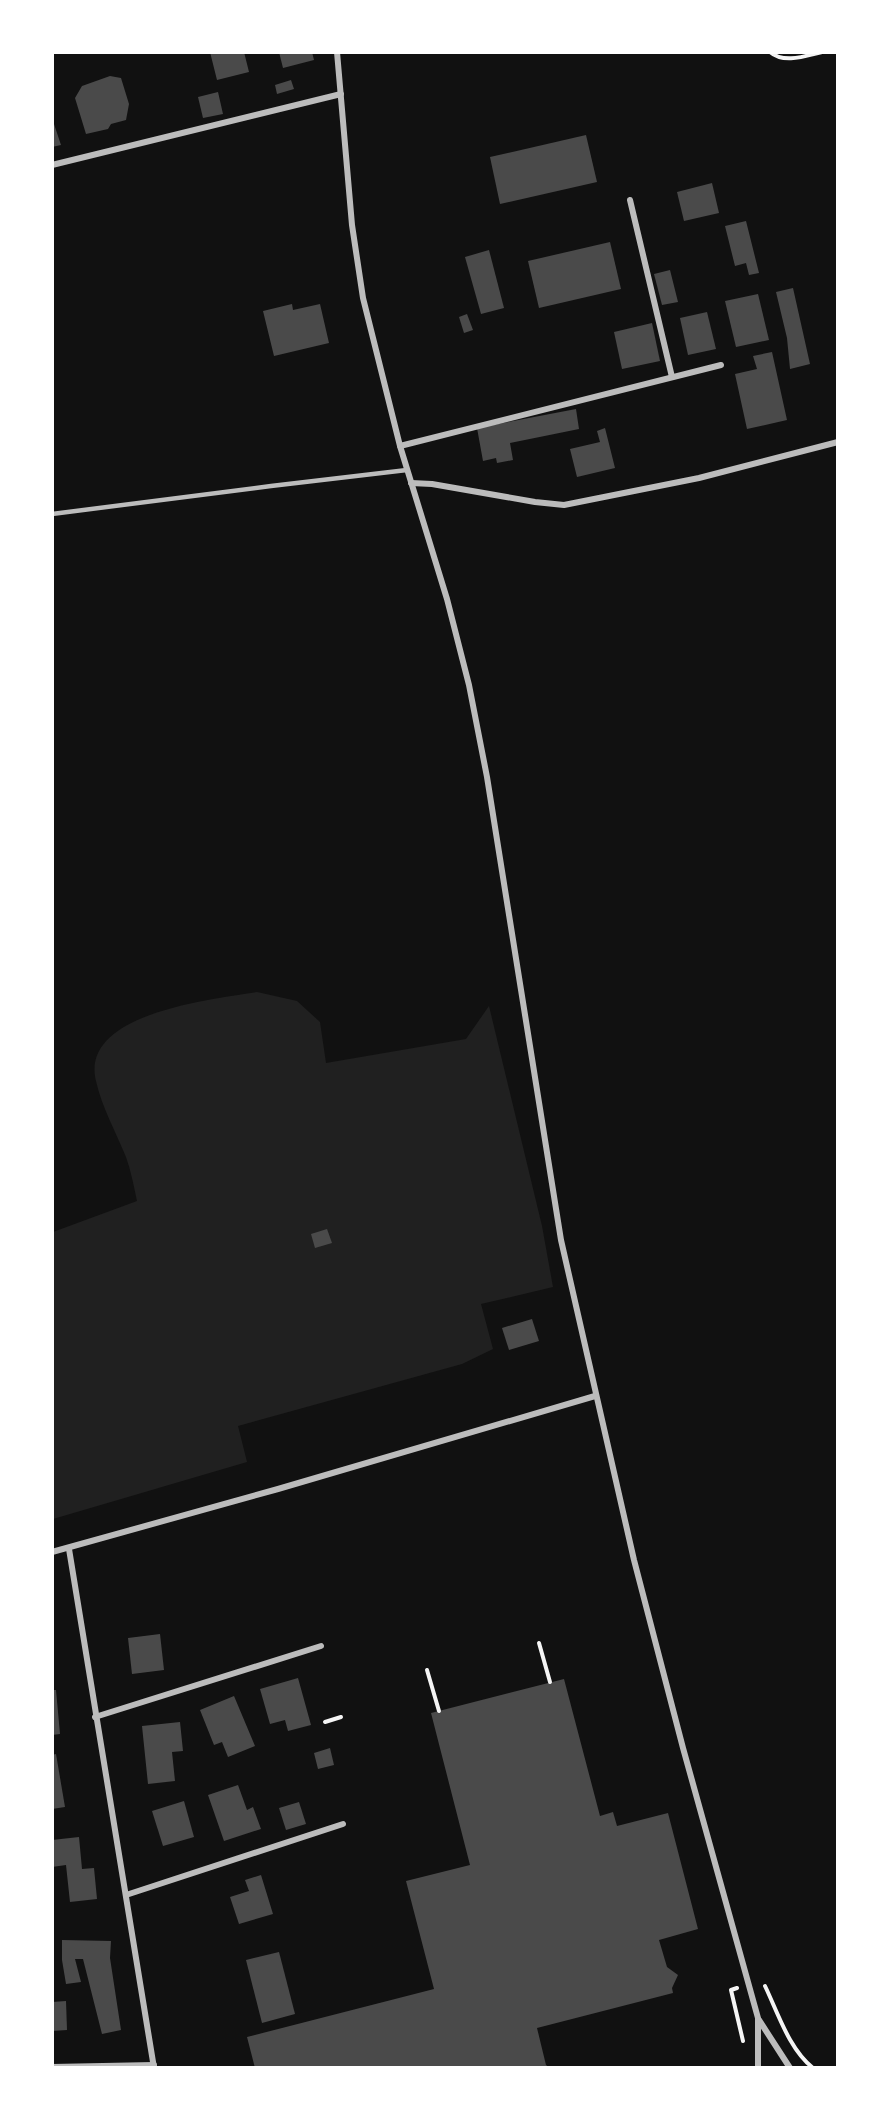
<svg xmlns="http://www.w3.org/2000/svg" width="890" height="2120" font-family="'Public Sans',sans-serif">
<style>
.green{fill:#202020}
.building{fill:#4a4a4a}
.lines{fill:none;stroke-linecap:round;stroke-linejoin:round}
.path{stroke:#f5f5f5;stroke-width:4}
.service{stroke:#bcbcbc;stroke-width:4.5}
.minor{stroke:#bcbcbc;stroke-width:6}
</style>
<rect width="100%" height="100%" fill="#111"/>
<path class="green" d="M257,992L297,1001L320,1022L326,1063L466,1039L489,1006L542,1226L553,1287L481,1304L493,1349L462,1364L238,1426L247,1462L53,1519V1232L137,1201C134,1187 131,1171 126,1157C116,1132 102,1108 96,1081C79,1013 213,999 257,992Z"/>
<g class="building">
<polygon points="210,52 244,52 249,72 217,80"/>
<polygon points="279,52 312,52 314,60 283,68"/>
<polygon points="110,76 121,78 129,104 126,120 111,124 108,129 86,134 75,98 82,86"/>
<polygon points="291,80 294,89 277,94 275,85"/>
<polygon points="218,92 223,114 203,118 198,97"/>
<polygon points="52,118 61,145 52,147"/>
<polygon points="586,135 597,182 500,204 490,157"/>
<polygon points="712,183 719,213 684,221 677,192"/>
<polygon points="746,221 759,273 749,275 746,263 735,266 725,226"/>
<polygon points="610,242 621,289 539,308 528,261"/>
<polygon points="489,250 504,308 481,314 465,257"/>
<polygon points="670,270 678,302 662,305 654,274"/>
<polygon points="793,288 810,364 790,369 787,338 776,292"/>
<polygon points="758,294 769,340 736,347 725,301"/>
<polygon points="292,304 293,310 320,304 329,343 274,356 263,311"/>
<polygon points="707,312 716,349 688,355 680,318"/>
<polygon points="467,314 473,330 464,333 459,317"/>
<polygon points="652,323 660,361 622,369 614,332"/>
<polygon points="772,352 787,420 747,429 735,374 757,369 753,356"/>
<polygon points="576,409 579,429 510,443 513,460 497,463 496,458 483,461 477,428"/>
<polygon points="605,428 615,468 577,477 570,449 600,442 597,431"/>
<polygon points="327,1229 332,1243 315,1248 311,1234"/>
<polygon points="532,1319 539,1341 509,1350 502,1328"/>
<polygon points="160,1634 164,1670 132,1674 128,1638"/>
<polygon points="298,1678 311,1725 288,1731 285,1720 270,1724 260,1689"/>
<polygon points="564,1679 600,1816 613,1812 617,1826 668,1813 698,1929 659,1940 667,1967 678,1975 672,1988 673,1993 537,2028 546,2065 550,2068 255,2068 247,2037 434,1989 406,1881 470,1865 431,1713"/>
<polygon points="52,1690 56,1690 60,1734 52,1735"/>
<polygon points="234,1696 255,1746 228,1757 222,1742 214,1745 200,1710"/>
<polygon points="180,1722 183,1751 172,1752 175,1781 148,1784 142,1726"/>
<polygon points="330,1748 334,1765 318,1769 314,1753"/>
<polygon points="56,1754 65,1807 52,1809 52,1755"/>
<polygon points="238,1785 247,1810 253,1807 261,1829 224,1841 208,1795"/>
<polygon points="184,1801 194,1837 163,1846 152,1811"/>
<polygon points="299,1802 306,1824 286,1830 279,1808"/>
<polygon points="79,1837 82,1869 94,1868 97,1899 70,1902 66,1865 52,1867 52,1840"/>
<polygon points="261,1875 273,1914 239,1924 230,1897 249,1891 245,1880"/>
<polygon points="62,1940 111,1941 110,1958 121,2030 102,2034 83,1959 75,1959 81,1982 66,1984 62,1960"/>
<polygon points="279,1952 295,2014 262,2023 246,1960"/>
<polygon points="66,2001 67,2030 52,2031 52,2002"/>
</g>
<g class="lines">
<g class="path">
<path d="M770,52C784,64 805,56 822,52"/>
<polyline points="539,1643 550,1682"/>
<polyline points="427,1670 439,1711"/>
<polyline points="325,1722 341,1717"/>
<path d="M765,1986C778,2013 789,2049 813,2068"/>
<polyline points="737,1988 731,1990 743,2041"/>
</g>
<polyline class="service" points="52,514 271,486 407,470"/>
<g class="minor">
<polyline points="337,52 352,225 363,298 400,446 447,599 469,685 487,777 561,1240 634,1560 683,1748 758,2018 758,2068"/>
<polyline points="52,165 341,94"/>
<polyline points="630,200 672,377"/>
<polyline points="400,446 721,365"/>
<polyline points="411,483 432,484 535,502 564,505 699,478 838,442"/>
<polyline points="69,1549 154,2068"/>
<polyline points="52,1552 278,1489 595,1396"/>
<polyline points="95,1717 321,1646"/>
<polyline points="126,1895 343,1824"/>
<polyline points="759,2020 790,2068"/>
<polyline points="52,2067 154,2065"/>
</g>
</g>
<rect width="890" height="2120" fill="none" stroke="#ffffff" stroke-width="108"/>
</svg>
